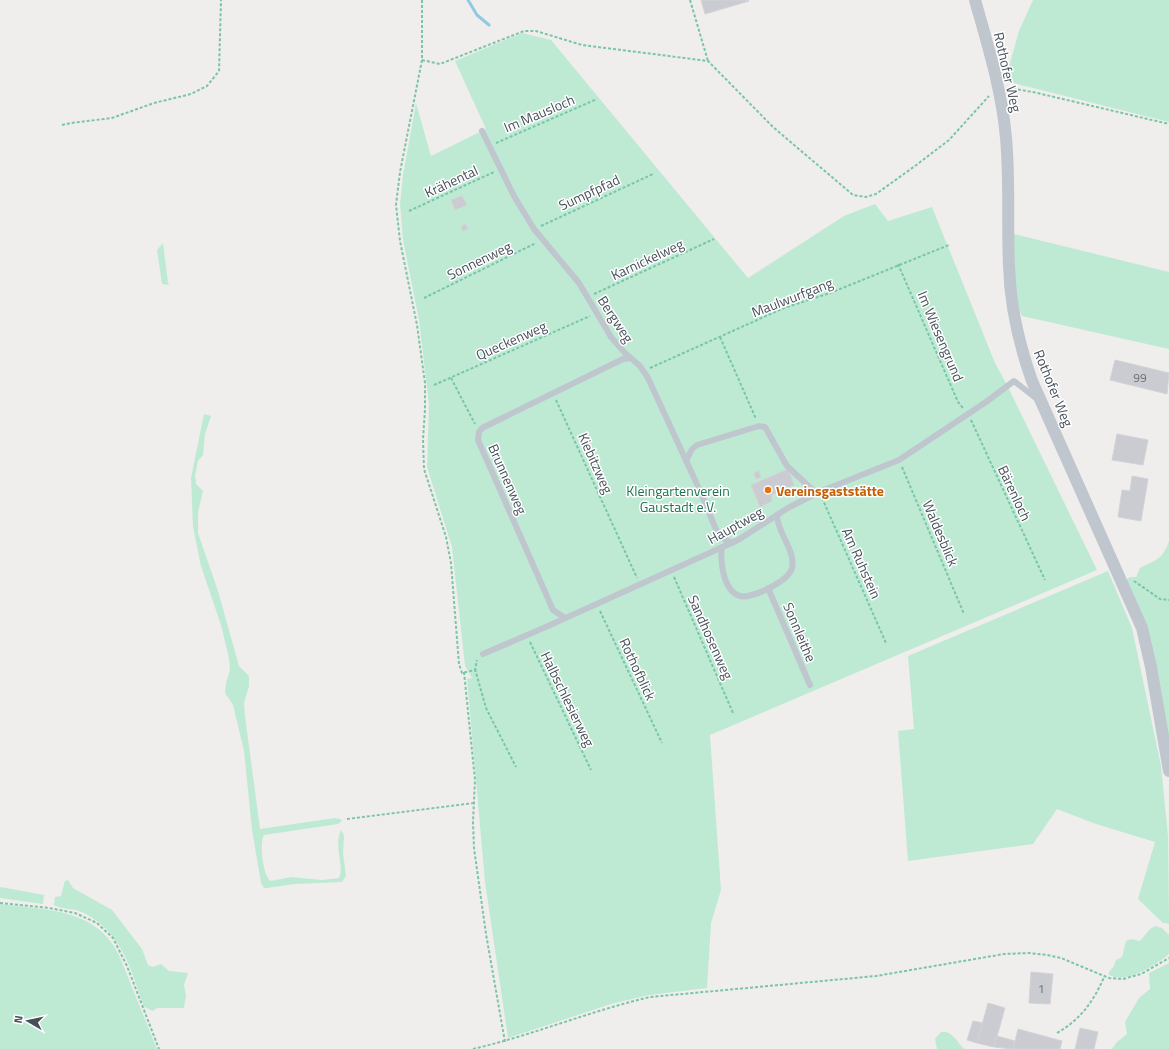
<svg xmlns="http://www.w3.org/2000/svg" width="1169" height="1049" font-family="'Titillium Web',sans-serif">
<style>
.green{fill:#beead4}
.lines{fill:none;stroke-linecap:round;stroke-linejoin:round}
.stream{stroke:#8fcae4;stroke-width:3}
.building{fill:#caccd2;stroke:#d2d3d8}
.path{stroke:#79c5a8;stroke-width:2;stroke-dasharray:3 2;stroke-linecap:butt}
.lane{stroke:#bfc6ce;stroke-width:6}
.street{stroke:#bfc6ce;stroke-width:12}
.food-dot{fill:#e8710a;stroke:#fff;stroke-width:1.5}
.labels{text-anchor:middle;dominant-baseline:central;stroke-width:3;stroke-linejoin:round;paint-order:stroke}
.number-label{font-size:12px;fill:#686e77}
.street-label{font-size:14px;fill:#474f59;stroke:#fff}
.park-label{font-size:14px;fill:#1e7451;stroke:#fff}
.food-label{font-size:14px;font-weight:bold;fill:#c56008;stroke:#fff;text-anchor:start}
</style>
<rect width="100%" height="100%" fill="#f0eded"/>
<g class="green">
<polygon points="1033,0 1169,0 1169,122 1005,81 1019,31"/>
<polygon points="522,33 551,40 748,278 844,216 875,204 888,221 932,207 995,363 1007,385 1097,570 710,735 721,890 711,923 707,988 649,995 611,1004 508,1038 485,882 467,679 472,678 465,666 452,547 427,467 429,405 419,320 403,240 400,204 403,175 416,103 431,156 486,129 455,61"/>
<path d="M1014,234L1169,272V349L1022,316C1010,291 1014,261 1014,234Z"/>
<polygon points="163,243 168,283 169,285 162,284 157,250"/>
<path d="M204,414L211,416L205,434L203,455L198,461L195,476L196,484L203,491L198,512V533L218,591L239,666L249,676V686L244,703L245,716L260,829L335,818L340,819L342,821L338,824L264,835C259,843 263,877 271,881L291,877L322,880L339,878C345,866 333,846 341,830L344,835L343,853L346,876L342,882L295,884L267,888H264L261,883L252,830L244,751L233,705L225,693L226,683L230,670L229,658L221,625L201,566L193,527L191,478Z"/>
<path d="M1169,541V752L1126,580L1130,577H1136L1140,568C1155,560 1163,560 1169,541Z"/>
<polygon points="1108,571 1132,628 1161,766 1168,836 1169,924 1163,923 1138,899 1155,842 1096,824 1057,809 1033,844 908,861 898,731 914,729 908,656"/>
<path d="M68,880L73,888L112,910L142,949L148,965L153,967L161,964L169,971L188,973L184,985L186,995L184,1008H157L153,1011L144,1007C131,970 122,932 84,913C75,908 63,910 54,905L55,897L61,896L65,881Z"/>
<polygon points="0,887 44,895 43,904 0,898"/>
<path d="M0,904C46,910 96,908 119,955L157,1049H0Z"/>
<path d="M1155,926L1162,928L1169,935V953L1167,956C1153,966 1127,984 1109,975V972L1114,966L1116,960L1122,957L1126,941L1131,939L1140,941L1150,929Z"/>
<polygon points="1169,963 1169,1049 1112,1049 1117,1042 1127,1034 1125,1022 1139,998 1150,989 1149,973"/>
<path d="M941,1032C952,1030 957,1042 964,1049H937L935,1039Z"/>
</g>
<g class="lines">
<polyline class="stream" points="468,0 477,15 489,25"/>
</g>
<g class="building">
<polygon points="701,0 748,0 749,1 705,14"/>
<polygon points="462,196 467,205 455,210 451,200"/>
<polygon points="465,224 468,229 463,231 461,227"/>
<polygon points="1115,360 1169,373 1167,394 1110,380"/>
<polygon points="1117,434 1148,440 1143,465 1112,460"/>
<polygon points="788,469 794,485 771,495 772,501 760,507 751,485"/>
<polygon points="759,471 761,477 756,479 754,473"/>
<polygon points="1132,476 1148,479 1141,521 1118,517 1122,490 1130,491"/>
<polygon points="1031,972 1053,974 1050,1004 1029,1003"/>
<polygon points="988,1003 1005,1008 994,1047 977,1043"/>
<polygon points="973,1021 983,1023 977,1043 967,1040"/>
<polygon points="1080,1028 1098,1032 1094,1049 1075,1049"/>
<polygon points="1018,1029 1062,1041 1060,1049 1013,1049"/>
<polygon points="997,1036 1015,1041 1013,1049 994,1047"/>
</g>
<g class="lines">
<g class="path">
<polyline points="422,0 422,60 440,64 524,31 536,31 582,45 708,61 773,127 853,195 866,197 876,194 915,166 949,140 989,96"/>
<polyline points="690,0 708,61"/>
<polyline points="422,60 400,172 396,205 400,241 417,325 425,383 425,410 423,439 424,469 446,537 451,563 459,664 462,673 475,670 477,660"/>
<polyline points="1008,88 1033,92 1169,124"/>
<polyline points="62,125 71,123 112,118 154,103 191,94 207,86 219,71 221,0"/>
<polyline points="496,143 597,99"/>
<polyline points="409,211 494,172"/>
<polyline points="541,226 653,174"/>
<polyline points="898,264 958,402 963,408"/>
<polyline points="594,294 714,239"/>
<polyline points="424,298 536,243"/>
<polyline points="720,337 756,419"/>
<polyline points="650,368 784,308 830,293 949,245"/>
<polyline points="451,378 475,424"/>
<polyline points="434,385 590,316"/>
<polyline points="556,400 637,578"/>
<polyline points="971,420 1045,580"/>
<polyline points="902,467 964,614"/>
<polyline points="822,498 886,643"/>
<polyline points="674,577 733,713"/>
<polyline points="1134,581 1160,599 1169,600"/>
<polyline points="600,611 662,743"/>
<polyline points="530,642 591,770"/>
<polyline points="475,669 486,708 516,767"/>
<polyline points="464,672 475,780 473,822 474,848 486,934 505,1042"/>
<polyline points="347,819 474,803"/>
<polyline points="0,903 49,908 75,913 97,923 113,938 127,966 159,1049"/>
<path d="M1057,1033C1080,1020 1094,1001 1104,977"/>
<path d="M473,1049C533,1035 590,1011 650,997L876,976L1004,954L1029,953L1047,955L1061,958L1109,978L1123,979L1141,974L1169,958"/>
</g>
<g class="lane">
<polyline points="482,131 514,196 534,229 579,283 611,337 625,353 640,366 648,378 701,493 717,532 724,539 732,543"/>
<polyline points="686,461 692,449 697,445 759,426 765,427 787,466 816,493"/>
<path d="M722,547C720,561 723,591 740,596C752,599 789,581 792,568C796,550 777,533 777,515"/>
<polyline points="768,588 810,685"/>
<polyline points="565,618 553,610 478,440 479,432 482,428 623,359 630,358"/>
<polyline points="483,654 548,626 738,540 788,508 819,492 899,460 986,402 1014,381 1037,399"/>
</g>
<path class="street" d="M975,0C988,46 1002,91 1006,138C1010,181 1007,223 1009,266C1010,305 1019,344 1032,381L1142,628L1151,667L1169,771"/>
</g>
<circle class="food-dot" cx="768" cy="490" r="4"/>
<g class="labels">
<g class="number-label">
<text x="1140" y="377">99</text>
<text x="1041" y="988">1</text>
</g>
<g class="street-label">
<text transform="translate(1008 72) rotate(77)">Rothofer Weg</text>
<text transform="translate(539 113) rotate(-23)">Im Mausloch</text>
<text transform="translate(451 181) rotate(-25)">Krähental</text>
<text transform="translate(589 192) rotate(-25)">Sumpfpfad</text>
<text transform="translate(647 259) rotate(-25)">Karnickelweg</text>
<text transform="translate(479 260) rotate(-26)">Sonnenweg</text>
<text transform="translate(792 297) rotate(-21)">Maulwurfgang</text>
<text transform="translate(616 319) rotate(57)">Bergweg</text>
<text transform="translate(941 336) rotate(67)">Im Wiesengrund</text>
<text transform="translate(511 340) rotate(-24)">Queckenweg</text>
<text transform="translate(1054 388) rotate(68)">Rothofer Weg</text>
<text transform="translate(596 463) rotate(66)">Kiebitzweg</text>
<text transform="translate(508 479) rotate(66)">Brunnenweg</text>
<text transform="translate(1015 493) rotate(65)">Bärenloch</text>
<text transform="translate(735 525) rotate(-29)">Hauptweg</text>
<text transform="translate(941 533) rotate(67)">Waldesblick</text>
<text transform="translate(862 563) rotate(66)">Am Ruhstein</text>
<text transform="translate(800 632) rotate(67)">Sonnleithe</text>
<text transform="translate(711 637) rotate(66)">Sandhosenweg</text>
<text transform="translate(638 669) rotate(65)">Rothofblick</text>
<text transform="translate(568 699) rotate(64)">Halbschlesierweg</text>
</g>
<g class="park-label">
<text x="678" y="490">Kleingartenverein<tspan x="678" dy="16">Gaustadt e.V.</tspan></text>
</g>
<g class="food-label">
<text x="776" y="490">Vereinsgaststätte</text>
</g>
</g>
<g transform="translate(28 1021) rotate(279)" stroke="#ffffff" stroke-width="3" paint-order="stroke">
<path d="M0-3L7 15L0 10L-7 15Z" fill="#474f59"/>
<text y="-6" font-size="11" font-weight="bold" text-anchor="middle" fill="#474f59">N</text>
</g>
</svg>
